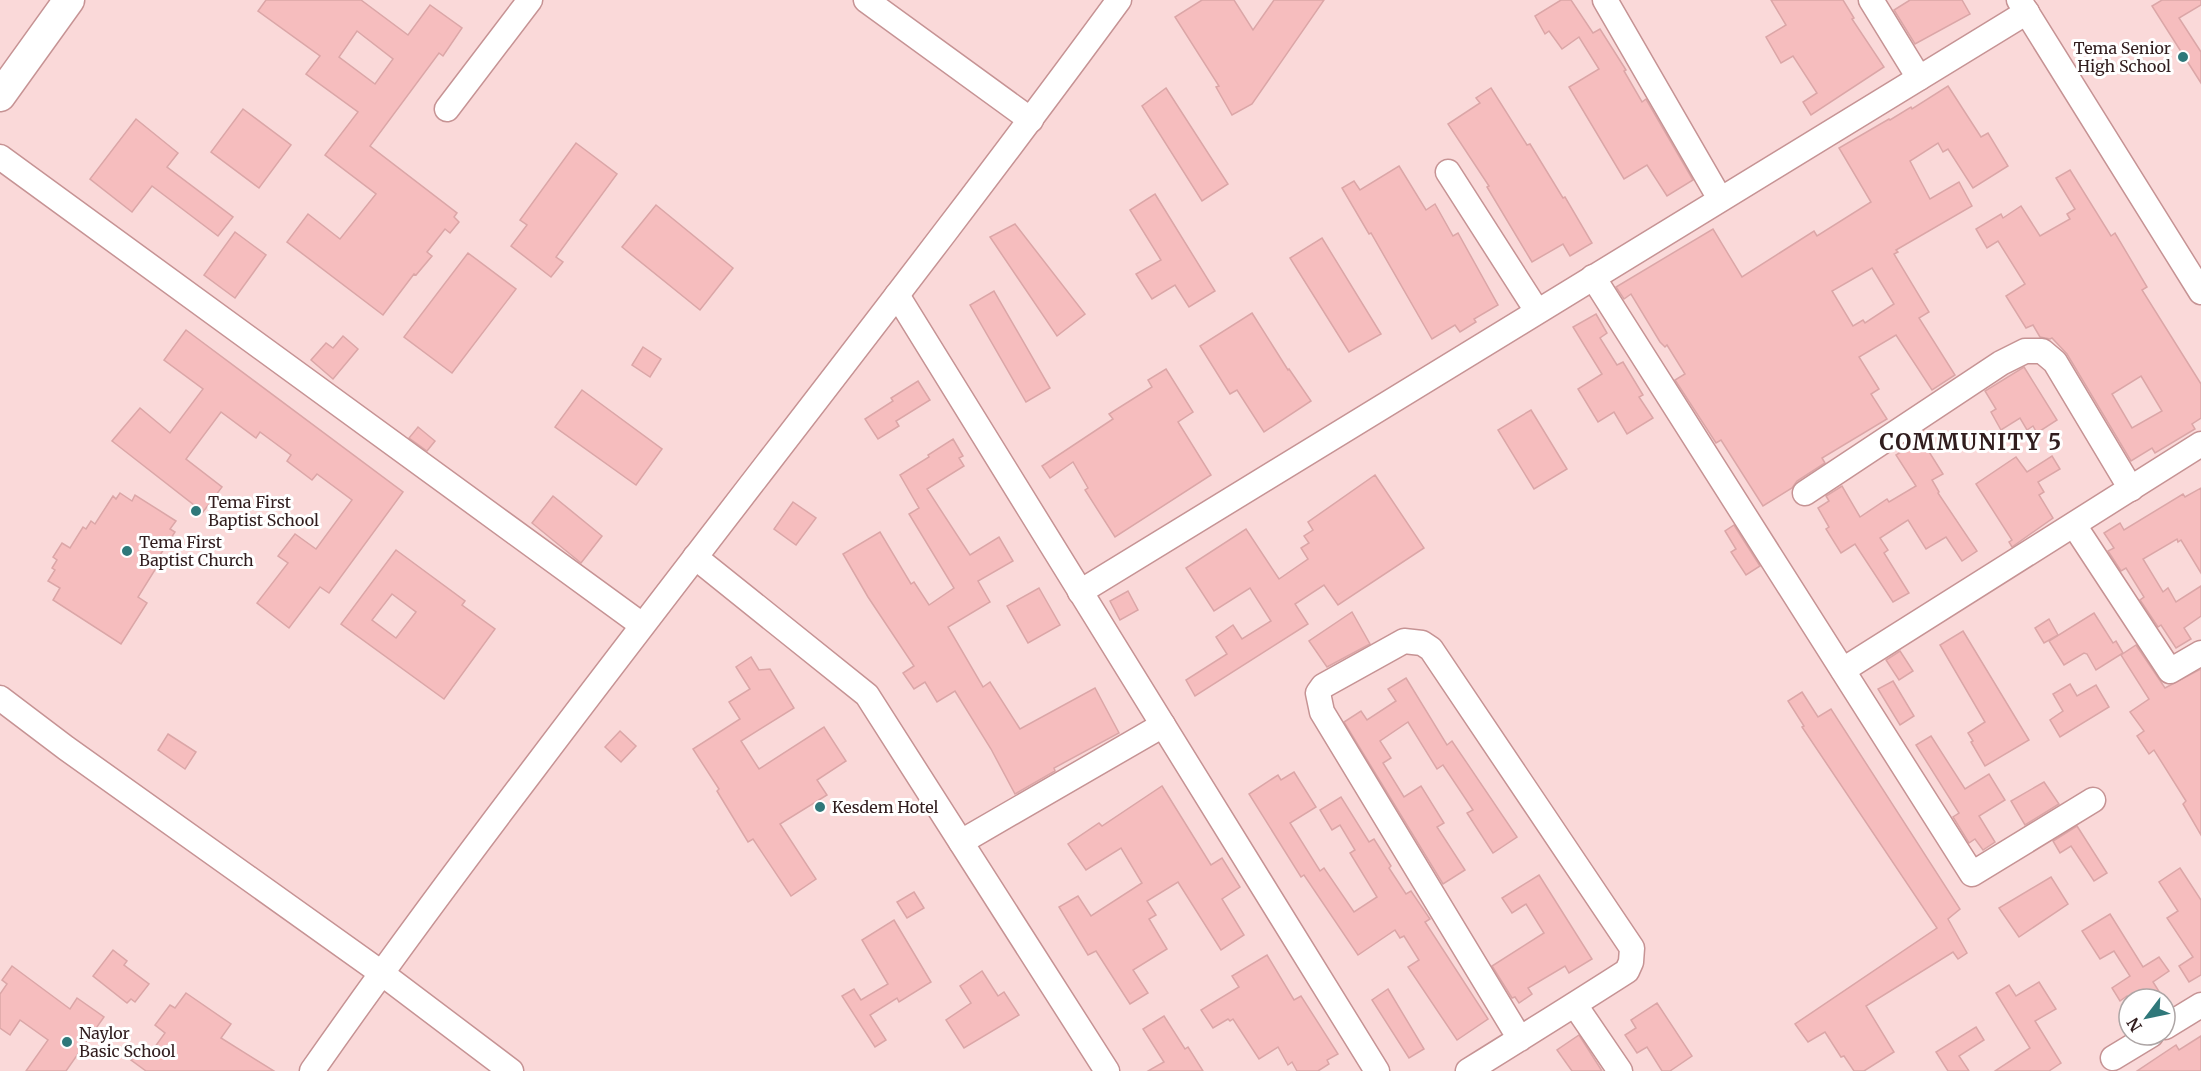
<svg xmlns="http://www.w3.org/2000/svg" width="2201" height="1071" font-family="Merriweather,serif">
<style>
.building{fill:#f6bdbe;stroke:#dba6a7;stroke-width:1.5;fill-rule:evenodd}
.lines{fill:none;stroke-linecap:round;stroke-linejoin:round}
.minor-casing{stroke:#c69394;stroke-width:27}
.major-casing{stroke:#c69394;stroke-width:33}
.minor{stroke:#fff;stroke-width:24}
.major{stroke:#fff;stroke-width:30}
.poi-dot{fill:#2f787a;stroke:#fff;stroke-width:2}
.labels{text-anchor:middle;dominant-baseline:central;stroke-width:6;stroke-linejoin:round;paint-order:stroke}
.poi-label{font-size:16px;fill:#311d1e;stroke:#fff;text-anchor:start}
.district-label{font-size:22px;font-weight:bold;letter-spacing:1.5px;fill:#311d1e;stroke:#fff}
</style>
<rect width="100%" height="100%" fill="#fad9d9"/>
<g class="building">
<path d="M266,0H361L408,35L430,5L462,28L443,56L439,53L370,146L457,213L454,217L459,222L450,233L445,229L427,252L432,256L416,275L414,274L383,315L287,242L308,214L340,239L376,194L325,155L358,112L306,74L320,56L258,11ZM357,31L393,59L375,84L339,57Z"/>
<polygon points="1202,0 1234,0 1253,30 1274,0 1324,0 1252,104 1232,115 1216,87 1219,86 1175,17"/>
<polygon points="1561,0 1571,0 1593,33 1600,29 1626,70 1624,71 1642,102 1646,99 1693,180 1667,196 1647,165 1624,179 1569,87 1599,69 1579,37 1562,49 1549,31 1545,34 1535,16"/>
<polygon points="1771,0 1843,0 1854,18 1852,19 1884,67 1811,115 1803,102 1817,93 1793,56 1781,63 1766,37 1786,25"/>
<polygon points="1910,0 1962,0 1970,14 1915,44 1894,10"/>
<polygon points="2162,0 2201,0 2201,5 2179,18 2201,52 2201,83 2152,6"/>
<path d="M1948,86L1981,137L1988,133L2008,166L1973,188L1948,149L1943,152L1938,143L1910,161L1930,199L1959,182L1972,206L1896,250L1898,252L1894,254L1929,312L1919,318L1955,375L1932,390L1896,335L1859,357L1879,389L1871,394L1887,419L1822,458L1825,463L1797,481L1792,488L1763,506L1721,440L1716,443L1675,380L1685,374L1667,345L1665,347L1660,342L1631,294L1624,299L1616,287L1713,229L1742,277L1814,231L1817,236L1871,202L1839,148L1889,119L1890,120L1911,107L1912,109ZM1872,268L1894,304L1865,323L1863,320L1853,326L1832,291Z"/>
<polygon points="1166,88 1228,184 1202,201 1142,106"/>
<polygon points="1491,88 1527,145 1530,144 1563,198 1565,197 1592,243 1570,256 1563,244 1532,262 1487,187 1489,186 1448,124 1480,103 1476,98"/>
<polygon points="243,109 291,145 259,188 211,152"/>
<polygon points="136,119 178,153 167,167 233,217 218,236 152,186 132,212 90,179"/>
<polygon points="576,143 617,174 556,257 563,262 551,277 511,246 527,225 520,220"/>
<polygon points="1399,166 1426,210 1435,204 1453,236 1458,233 1498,305 1474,319 1476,322 1460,332 1455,325 1432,339 1371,233 1369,234 1342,188 1354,181 1360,190"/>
<path d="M2070,170L2111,236L2115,233L2147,287L2142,290L2201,384V418L2192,424L2195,429L2155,453L2152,448L2131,461L2067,354L2052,338L2050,339L2040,337L2033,325L2026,328L2006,296L2025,284L1998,241L1987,248L1976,229L2001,214L2003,218L2021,206L2040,236L2070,219L2067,214L2075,209L2056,178ZM2141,376L2162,411L2132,428L2112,394Z"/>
<polygon points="1155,194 1215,291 1189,307 1175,285 1152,299 1136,274 1161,260 1130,210"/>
<polygon points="656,205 733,268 700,310 622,247"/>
<polygon points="1015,224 1085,314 1057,336 990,237"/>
<polygon points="235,232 266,255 235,298 204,275"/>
<polygon points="1322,238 1381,334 1349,352 1290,258"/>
<polygon points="468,253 516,289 452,373 404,337"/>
<polygon points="994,291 1050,388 1026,402 970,305"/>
<polygon points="1252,313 1288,370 1289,369 1311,401 1264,432 1237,390 1230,394 1200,346"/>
<polygon points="1596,314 1607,333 1600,338 1617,365 1623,362 1643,395 1639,397 1653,418 1627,434 1614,412 1598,422 1578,389 1602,374 1573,327"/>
<polygon points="186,330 403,492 329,593 320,587 289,628 257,603 288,563 278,556 295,534 316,549 352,500 317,474 312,480 287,461 291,455 260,432 256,438 221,412 186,459 222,487 203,512 112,441 140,408 170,433 203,389 164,360"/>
<polygon points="343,336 358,349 333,379 311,360 326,343 333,348"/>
<polygon points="643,347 661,359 650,377 632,365"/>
<polygon points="2024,367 2057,420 2037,433 2033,426 2027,430 2020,418 2001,430 1991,412 1996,409 1985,391"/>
<polygon points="1166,369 1193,412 1178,422 1211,475 1115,537 1085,490 1088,488 1073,462 1050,478 1042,466 1113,419 1109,414 1152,387 1148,380"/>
<polygon points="918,381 930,400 896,421 899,426 878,439 865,419 893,401 891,398"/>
<polygon points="582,390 662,449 636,485 555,427"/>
<polygon points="1531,410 1567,469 1534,489 1498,430"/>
<polygon points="418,427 435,441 427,451 409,438"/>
<polygon points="953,439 963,456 959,458 964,466 927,489 970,555 999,537 1013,561 978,581 990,602 948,627 983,687 990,682 1020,729 1095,688 1119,733 1054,768 1055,771 1015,794 991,749 955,691 937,702 925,682 914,689 903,673 914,666 868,597 843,554 880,532 911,584 914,582 929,605 954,588 909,514 919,508 900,475 929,457 928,455"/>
<polygon points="1921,439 1943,474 1932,480 1939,492 1938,493 1977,551 1962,561 1946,537 1926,549 1908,520 1880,538 1888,550 1884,553 1909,593 1893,602 1855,544 1841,553 1826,529 1829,527 1818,508 1829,501 1826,496 1842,486 1860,517 1887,499 1889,502 1916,486 1896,455"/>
<polygon points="2052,456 2060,469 2038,482 2044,492 2039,495 2053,518 2012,547 2009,542 2012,540 1976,484 2016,457 2027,472"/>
<polygon points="1375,475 1424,548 1338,605 1324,585 1295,604 1308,624 1195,696 1186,680 1227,654 1216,637 1233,625 1242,639 1271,621 1250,588 1214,611 1186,568 1246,529 1279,579 1308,559 1301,548 1309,543 1304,536 1313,530 1308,522"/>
<polygon points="2201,488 2201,573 2181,540 2178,542 2177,539 2143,559 2163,592 2168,588 2176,602 2201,586 2201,616 2184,628 2191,639 2176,648 2161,625 2158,627 2140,600 2144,597 2126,568 2121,571 2108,551 2114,548 2104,533 2120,523 2124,530 2183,494 2185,497"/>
<polygon points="120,493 132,501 135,495 176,521 170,529 175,532 160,555 163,557 138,597 147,603 121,644 53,600 60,588 48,581 55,570 52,568 57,560 53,557 62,543 70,548 83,527 86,529 91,521 95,524 113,496 116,499"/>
<polygon points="553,496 602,536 581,563 532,523"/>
<polygon points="793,502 816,518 796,545 774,529"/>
<polygon points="1734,525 1760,566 1746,575 1731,552 1736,549 1725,531"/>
<path d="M396,550L465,601L462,605L495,629L444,699L341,624ZM392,594L416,612L396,638L372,620Z"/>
<polygon points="1039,588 1060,625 1028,643 1007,606"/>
<polygon points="1128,591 1138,610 1120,620 1110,601"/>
<polygon points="1352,612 1370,644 1327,667 1309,641"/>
<polygon points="2094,613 2113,643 2116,641 2123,653 2096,670 2087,654 2084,653 2064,665 2049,641"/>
<polygon points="2049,619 2058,635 2044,643 2035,628"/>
<polygon points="1963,631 2029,740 1985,766 1971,742 1973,741 1968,733 1985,722 1940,645"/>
<polygon points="2136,645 2165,688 2201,669 2201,835 2183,804 2186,801 2154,750 2149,754 2137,736 2144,731 2130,712 2149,699 2121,655"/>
<polygon points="1900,651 1913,671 1899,680 1886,660"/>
<polygon points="751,657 759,670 770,669 794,708 741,741 759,769 824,727 846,761 817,780 827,795 780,824 816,879 791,896 753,839 748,842 717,791 719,789 693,749 740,719 729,702 750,689 736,667"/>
<polygon points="1406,678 1447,745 1452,741 1517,837 1493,853 1467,813 1473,810 1443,765 1437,769 1408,722 1380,741 1391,758 1383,763 1404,797 1421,786 1444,823 1437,827 1465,870 1443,884 1344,722 1361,711 1367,720 1396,701 1388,689"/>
<polygon points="1893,681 1914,716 1900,725 1878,689"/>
<polygon points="2070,684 2077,696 2096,685 2109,707 2060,737 2050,720 2063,711 2053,694"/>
<polygon points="1802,692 1818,717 1831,709 1960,909 1948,919 1967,953 1958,959 1953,952 1866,1006 1894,1052 1864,1071 1854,1071 1844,1056 1841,1057 1825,1032 1808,1042 1795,1024 1937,928 1802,727 1804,726 1788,701"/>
<polygon points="620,731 636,746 621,762 605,747"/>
<polygon points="168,734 196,752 185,769 158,750"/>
<polygon points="1931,736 1965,789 1989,774 2005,800 1979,816 1995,842 1983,850 1975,839 1969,843 1953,817 1959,813 1916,745"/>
<polygon points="1294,772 1316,807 1290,823 1320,871 1324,868 1354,912 1377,897 1350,853 1355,850 1340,825 1332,830 1320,810 1341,797 1369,842 1374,839 1391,866 1389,868 1406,894 1411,891 1430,919 1425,922 1488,1019 1457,1040 1408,967 1419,960 1404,936 1400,938 1395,930 1358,955 1304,875 1301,877 1249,794 1278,775 1281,780"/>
<polygon points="2044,782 2059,804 2025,825 2011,801"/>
<polygon points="1162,786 1211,865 1222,858 1240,887 1222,899 1244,935 1221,950 1178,882 1147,901 1156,915 1149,919 1167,949 1133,970 1148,993 1130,1004 1096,951 1088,955 1059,907 1078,896 1091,916 1142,883 1121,848 1086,870 1068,844 1099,823 1102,826"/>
<polygon points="2077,826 2107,873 2094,881 2071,846 2060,853 2053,841"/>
<polygon points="2180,868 2201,900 2201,975 2189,982 2179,966 2193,957 2167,918 2178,911 2159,882"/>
<polygon points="1539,875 1592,959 1569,973 1565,966 1528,988 1532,994 1519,1003 1515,997 1512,998 1492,966 1544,933 1526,904 1512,913 1502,898"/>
<polygon points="2051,877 2068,904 2019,937 1999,908"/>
<polygon points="914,892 924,908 907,918 897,902"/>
<polygon points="2110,914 2143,967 2159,957 2169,971 2153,982 2160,993 2151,999 2129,999 2127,996 2120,1001 2112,988 2130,976 2114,951 2100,959 2082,931"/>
<polygon points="894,920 931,982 899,1002 897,998 870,1015 886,1040 875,1047 842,996 854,989 861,1000 888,984 862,940"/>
<polygon points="113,950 127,961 124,965 149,984 135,1002 131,999 127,1003 93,976"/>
<polygon points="1267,955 1294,1000 1301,996 1338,1054 1327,1060 1329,1064 1318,1071 1297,1071 1292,1062 1288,1065 1278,1047 1259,1059 1233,1019 1230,1021 1228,1019 1213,1028 1201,1010 1239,987 1232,976"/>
<polygon points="12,966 70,1009 77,998 104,1017 66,1071 26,1071 48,1040 20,1020 10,1035 0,1028 0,994 7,984 2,980"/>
<polygon points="982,971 998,996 1004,992 1019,1015 964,1048 946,1020 971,1003 960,986"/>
<polygon points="2039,982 2056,1009 2035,1021 2061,1063 2049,1071 1995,1071 2030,1048 1996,993 2009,985 2016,996"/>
<polygon points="1388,989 1424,1049 1409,1058 1372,1000"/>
<polygon points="186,993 231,1024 221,1038 274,1071 146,1071 131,1060 142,1044 152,1051 165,1033 155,1025 170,1005 175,1008"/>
<polygon points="1657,1003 1692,1056 1670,1071 1662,1071 1647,1047 1637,1053 1625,1035 1636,1028 1631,1020"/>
<polygon points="1164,1016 1185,1049 1188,1047 1203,1071 1148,1071 1164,1062 1143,1029"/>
<polygon points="1976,1027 1984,1040 1959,1056 1969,1071 1948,1071 1936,1052"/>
<polygon points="1579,1035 1588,1049 1602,1071 1572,1071 1557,1050"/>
<polygon points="2201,1036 2201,1071 2137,1071 2176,1045 2179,1050"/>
</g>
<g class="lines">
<defs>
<g id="minor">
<polyline points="866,0 1031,120"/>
<polyline points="1605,0 1720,199"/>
<polyline points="1871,0 1919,78"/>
<polyline points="2019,0 2201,292"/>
<polyline points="447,109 530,0"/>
<polyline points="0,157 642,625"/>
<polyline points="1448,172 1537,311"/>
<polyline points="1593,277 1972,874 2093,800"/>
<polyline points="897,295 1377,1071"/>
<polyline points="1805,493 2001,363 2025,351 2042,351 2055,362 2131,489"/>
<polyline points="2074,525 2170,671 2201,653"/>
<polyline points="695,557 867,695 1107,1071"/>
<polyline points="1080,592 2027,12"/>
<polyline points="1843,670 2201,444"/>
<polyline points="0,698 66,748 380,972 511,1071"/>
<polyline points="961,842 1163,725"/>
<polyline points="1575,1005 1620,1071"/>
<polyline points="2165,1027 2201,1005"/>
<polyline points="2113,1058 2151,1035"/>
<path d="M312,1071C384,968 459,867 535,767C729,510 929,259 1119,0"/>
<path d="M1468,1071C1521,1038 1574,1005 1627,971L1631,962L1632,948L1431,649L1422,643L1404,641L1323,686L1318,693L1322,712L1520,1039"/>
</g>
<polyline id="major" points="0,96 69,0"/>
</defs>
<use href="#minor" class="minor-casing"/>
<use href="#major" class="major-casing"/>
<use href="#minor" class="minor"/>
<use href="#major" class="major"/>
</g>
<g class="poi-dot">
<circle cx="2183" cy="57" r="6"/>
<circle cx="196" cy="511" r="6"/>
<circle cx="127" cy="551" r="6"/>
<circle cx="820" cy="807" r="6"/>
<circle cx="67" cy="1042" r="6"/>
</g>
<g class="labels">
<g class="poi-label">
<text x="2171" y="48" text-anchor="end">Tema Senior<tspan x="2171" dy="18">High School</tspan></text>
<text x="208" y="502">Tema First<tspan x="208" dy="18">Baptist School</tspan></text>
<text x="139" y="542">Tema First<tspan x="139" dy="18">Baptist Church</tspan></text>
<text x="832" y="807">Kesdem Hotel</text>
<text x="79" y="1033">Naylor<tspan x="79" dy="18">Basic School</tspan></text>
</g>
<g class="district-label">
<text x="1971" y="442">COMMUNITY 5</text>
</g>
</g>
<g transform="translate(2147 1017) rotate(238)"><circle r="28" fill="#ffffff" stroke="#ada5a5" stroke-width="1.5"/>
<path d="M0-4.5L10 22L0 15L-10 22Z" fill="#2f787a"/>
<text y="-9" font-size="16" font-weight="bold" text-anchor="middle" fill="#311d1e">N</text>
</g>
</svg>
